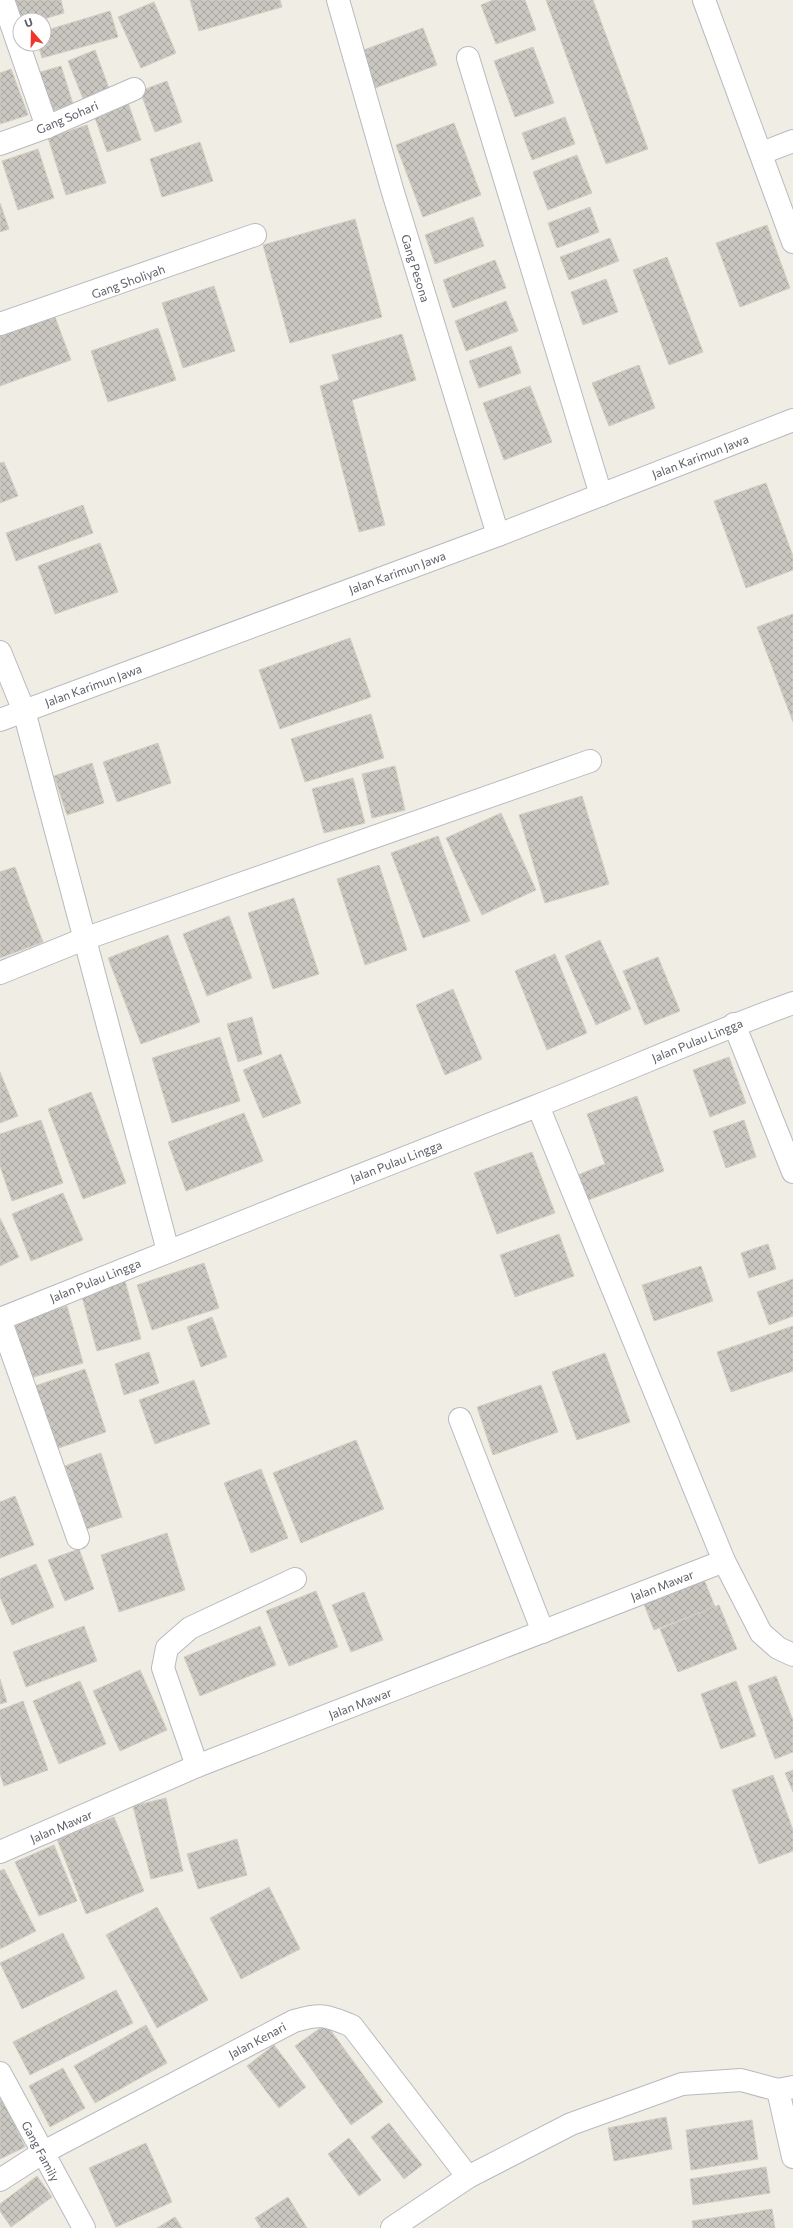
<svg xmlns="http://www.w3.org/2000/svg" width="793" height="2228" font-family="Commissioner,sans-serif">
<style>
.building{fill:url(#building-cross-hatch);stroke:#d4cec2}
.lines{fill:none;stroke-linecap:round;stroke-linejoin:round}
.minor-casing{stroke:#b7babf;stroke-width:24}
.minor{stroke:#fff;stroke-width:22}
.labels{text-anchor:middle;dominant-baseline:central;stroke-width:3.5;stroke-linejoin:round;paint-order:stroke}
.street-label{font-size:12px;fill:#5c6066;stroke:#fff}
</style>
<defs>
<pattern id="building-cross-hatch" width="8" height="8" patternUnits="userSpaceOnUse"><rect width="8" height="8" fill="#cac7c1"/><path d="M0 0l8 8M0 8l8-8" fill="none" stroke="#a7a5a1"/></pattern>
</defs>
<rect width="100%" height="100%" fill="#efede4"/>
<g class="building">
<polygon points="13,0 61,0 64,13 40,20 20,20"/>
<polygon points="190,0 280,0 282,7 199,31"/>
<polygon points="493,0 525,0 536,30 496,44 481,5"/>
<polygon points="546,0 593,0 648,149 606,164"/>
<polygon points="154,2 176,53 141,68 118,17"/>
<polygon points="110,11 118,37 42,58 38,44 44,44 44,31"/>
<polygon points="423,28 437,65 375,88 361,51"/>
<polygon points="533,47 554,103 515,117 494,61"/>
<polygon points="95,50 110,91 84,101 68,61"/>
<polygon points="61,66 73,104 46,113 34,74"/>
<polygon points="11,69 28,115 0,124 0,73"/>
<polygon points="167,81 182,122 155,132 140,91"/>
<polygon points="126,97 141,140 107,152 92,109"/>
<polygon points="565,117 575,144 532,160 522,133"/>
<polygon points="454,123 481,195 423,217 396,145"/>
<polygon points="87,125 106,183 66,195 48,138"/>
<polygon points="200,142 213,181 162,197 150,159"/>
<polygon points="38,149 54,198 18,210 2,161"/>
<polygon points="577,155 592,193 548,210 533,172"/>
<polygon points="0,203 9,229 0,232"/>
<polygon points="590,207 599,232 557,248 548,223"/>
<polygon points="473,217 484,246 435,264 425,235"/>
<polygon points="355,219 382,317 290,343 263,245"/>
<polygon points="767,225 790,288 740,307 716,243"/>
<polygon points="610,238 619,261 569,280 560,257"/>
<polygon points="667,257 703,352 669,365 633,270"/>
<polygon points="495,260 506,288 453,308 443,280"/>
<polygon points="606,279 618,312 583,325 571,292"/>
<polygon points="214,286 235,351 183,368 162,303"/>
<polygon points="506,301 518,331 466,351 455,321"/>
<polygon points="52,309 71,360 0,386 0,328"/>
<polygon points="158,328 176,380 108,402 91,351"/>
<polygon points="402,334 416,380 352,400 385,525 359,532 320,386 339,380 332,355"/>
<polygon points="511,346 521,373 479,388 469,361"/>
<polygon points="639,365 655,408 609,426 592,383"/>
<polygon points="530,386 552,442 504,460 483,403"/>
<polygon points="4,462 18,496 0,503 0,463"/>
<polygon points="766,483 793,556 793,570 746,588 714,501"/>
<polygon points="83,505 93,533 16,561 6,533"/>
<polygon points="100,543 118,592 55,614 38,566"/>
<polygon points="793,614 793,722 757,627"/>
<polygon points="350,638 371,697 280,729 259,670"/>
<polygon points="371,714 384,758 305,782 291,739"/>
<polygon points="158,743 171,783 117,802 103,762"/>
<polygon points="92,763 104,803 67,815 54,776"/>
<polygon points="395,766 405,810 372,818 362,774"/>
<polygon points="353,778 365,823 324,833 312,789"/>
<polygon points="582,796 609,884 545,903 519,815"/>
<polygon points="501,813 536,890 482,915 446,838"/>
<polygon points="438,836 470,921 423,938 391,853"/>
<polygon points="379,865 407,950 365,965 337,879"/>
<polygon points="15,867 43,942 0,958 0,872"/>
<polygon points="294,898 319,974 273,989 248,913"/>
<polygon points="229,916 252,978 207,996 183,934"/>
<polygon points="168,935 200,1022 141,1044 108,958"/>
<polygon points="600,940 631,1009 596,1025 565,956"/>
<polygon points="555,954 587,1033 547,1050 515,971"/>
<polygon points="658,957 680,1011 645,1025 623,971"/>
<polygon points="453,989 482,1059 445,1075 416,1005"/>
<polygon points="252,1017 262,1054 238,1062 227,1024"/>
<polygon points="220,1037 240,1101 172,1123 152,1058"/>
<polygon points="281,1054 301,1103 263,1118 243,1070"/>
<polygon points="729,1057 746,1103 710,1117 693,1070"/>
<polygon points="0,1072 18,1116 0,1123"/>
<polygon points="91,1092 126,1183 83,1199 48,1109"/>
<polygon points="637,1096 664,1171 583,1202 573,1177 605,1164 587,1114"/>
<polygon points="244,1113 263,1161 186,1191 168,1142"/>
<polygon points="41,1120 63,1183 12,1201 0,1166 0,1134"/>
<polygon points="744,1120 756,1157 726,1168 713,1131"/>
<polygon points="532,1152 555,1213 497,1234 474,1173"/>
<polygon points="63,1193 83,1240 31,1261 12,1214"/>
<polygon points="0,1218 19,1257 0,1266"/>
<polygon points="559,1234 574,1276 515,1297 500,1255"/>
<polygon points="768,1244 776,1269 749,1278 741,1253"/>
<polygon points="204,1263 219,1308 152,1330 137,1285"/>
<polygon points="701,1266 713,1301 654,1321 642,1285"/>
<polygon points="793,1279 793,1316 769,1325 757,1292"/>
<polygon points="125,1281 141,1339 97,1351 81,1293"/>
<polygon points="67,1306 83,1363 30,1378 14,1322"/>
<polygon points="212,1317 227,1357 201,1367 187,1327"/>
<polygon points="793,1326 793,1371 731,1392 717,1352"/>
<polygon points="149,1352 159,1383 124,1395 115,1364"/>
<polygon points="605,1353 630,1422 577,1440 552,1372"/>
<polygon points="85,1369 106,1432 53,1450 32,1387"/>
<polygon points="194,1380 210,1424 155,1444 139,1400"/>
<polygon points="541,1385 558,1432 493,1455 477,1407"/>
<polygon points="356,1440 384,1509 301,1543 273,1473"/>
<polygon points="101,1453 122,1517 87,1529 65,1466"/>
<polygon points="261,1469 288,1538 251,1553 224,1483"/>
<polygon points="15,1496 34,1545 0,1558 0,1502"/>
<polygon points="167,1533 185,1590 119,1612 101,1555"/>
<polygon points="79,1549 94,1589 65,1601 48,1560"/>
<polygon points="36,1564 54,1607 12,1625 0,1597 0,1579"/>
<polygon points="703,1577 715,1607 654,1630 642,1599"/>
<polygon points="316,1591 338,1647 289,1666 266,1611"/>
<polygon points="364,1592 383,1640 351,1652 332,1605"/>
<polygon points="719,1605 737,1649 678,1672 660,1629"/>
<polygon points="84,1626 97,1661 26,1687 13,1652"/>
<polygon points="260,1626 276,1665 200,1696 184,1657"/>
<polygon points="140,1670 167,1730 120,1751 93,1691"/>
<polygon points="776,1676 793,1720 793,1752 775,1759 748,1686"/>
<polygon points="0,1679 7,1702 0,1704"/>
<polygon points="80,1681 106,1744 59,1764 33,1701"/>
<polygon points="736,1681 756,1736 721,1749 701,1694"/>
<polygon points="23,1701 48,1770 4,1786 0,1774 0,1710"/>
<polygon points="793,1770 793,1792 785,1773"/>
<polygon points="773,1775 793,1830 793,1851 759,1864 732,1790"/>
<polygon points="166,1798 183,1871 151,1879 133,1806"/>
<polygon points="114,1817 144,1891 86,1914 57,1839"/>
<polygon points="237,1839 247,1875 198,1889 187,1854"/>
<polygon points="54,1845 77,1901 39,1916 15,1862"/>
<polygon points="4,1869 36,1931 0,1949 0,1871"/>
<polygon points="269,1887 300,1949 241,1979 210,1918"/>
<polygon points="157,1907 208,2000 157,2028 106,1935"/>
<polygon points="63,1933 85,1978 22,2009 0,1963"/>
<polygon points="116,1990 133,2023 30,2075 13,2042"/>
<polygon points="326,2024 383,2102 351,2125 295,2046"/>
<polygon points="146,2025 167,2063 95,2103 74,2066"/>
<polygon points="274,2045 306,2087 279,2108 247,2066"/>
<polygon points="63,2068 85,2108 50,2127 29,2086"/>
<polygon points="0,2093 25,2147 0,2159"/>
<polygon points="666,2117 672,2149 614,2161 608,2128"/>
<polygon points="752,2120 758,2159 691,2170 686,2130"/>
<polygon points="389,2123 422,2165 404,2179 371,2137"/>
<polygon points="349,2138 381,2180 359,2196 328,2154"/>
<polygon points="146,2143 172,2202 116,2227 89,2168"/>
<polygon points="766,2167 770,2193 693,2205 690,2179"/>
<polygon points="37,2176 52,2197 11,2227 0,2211 0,2204"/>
<polygon points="288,2197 307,2228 261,2228 255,2218"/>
<polygon points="772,2209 775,2228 693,2228 692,2221"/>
<polygon points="175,2217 182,2228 157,2228"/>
</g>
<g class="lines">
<defs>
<g id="minor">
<polyline points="3,0 47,127"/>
<polyline points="338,0 392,189 498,535"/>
<polyline points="704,0 793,242"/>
<polyline points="468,58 601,495"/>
<polyline points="0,144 47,127 134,89"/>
<polyline points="762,153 793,141"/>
<polyline points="0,324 255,235"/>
<polyline points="0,652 24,711 168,1251"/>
<polyline points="0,720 498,535 793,420"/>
<polyline points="0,973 84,939 590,761"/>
<polyline points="734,1024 793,1172"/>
<polyline points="538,1106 724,1561 761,1633 778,1648 793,1655"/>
<path d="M0,1319C177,1247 356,1177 534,1107C621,1073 705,1035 793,1003"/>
<polyline points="0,1319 78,1538"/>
<polyline points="460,1419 543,1632"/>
<polyline points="197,1766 163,1668 167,1648 190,1628 295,1579"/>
<polyline points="0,1852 197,1766 724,1561"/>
<polyline points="0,2073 84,2228"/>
<polyline points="778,2090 793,2157"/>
<path d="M0,2180L42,2153L294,2021C321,2013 326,2015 352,2026L468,2177"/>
<polyline points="392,2228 468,2177 571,2124 682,2084 741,2080 778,2090 793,2087"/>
</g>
</defs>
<use href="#minor" class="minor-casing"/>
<use href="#minor" class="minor"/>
</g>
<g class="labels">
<g class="street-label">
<text transform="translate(67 117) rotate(-23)">Gang Sohari</text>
<text transform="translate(416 268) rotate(73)">Gang Pesona</text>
<text transform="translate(128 281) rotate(-20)">Gang Sholiyah</text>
<text transform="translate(700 456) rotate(-21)">Jalan Karimun Jawa</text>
<text transform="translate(397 572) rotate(-20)">Jalan Karimun Jawa</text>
<text transform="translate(93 685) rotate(-20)">Jalan Karimun Jawa</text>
<text transform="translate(697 1040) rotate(-22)">Jalan Pulau Lingga</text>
<text transform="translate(396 1161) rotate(-21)">Jalan Pulau Lingga</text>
<text transform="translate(95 1280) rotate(-22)">Jalan Pulau Lingga</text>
<text transform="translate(662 1585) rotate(-21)">Jalan Mawar</text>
<text transform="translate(360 1703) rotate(-21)">Jalan Mawar</text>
<text transform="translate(61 1826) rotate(-23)">Jalan Mawar</text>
<text transform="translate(257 2040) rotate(-28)">Jalan Kenari</text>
<text transform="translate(41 2151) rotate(62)">Gang Family</text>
</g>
</g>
<g transform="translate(32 32) rotate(340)"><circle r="19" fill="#ffffff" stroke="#bebfc2"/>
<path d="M0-3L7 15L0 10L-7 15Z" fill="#f03529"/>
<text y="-6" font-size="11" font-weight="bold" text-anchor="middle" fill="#5c6066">U</text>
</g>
</svg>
